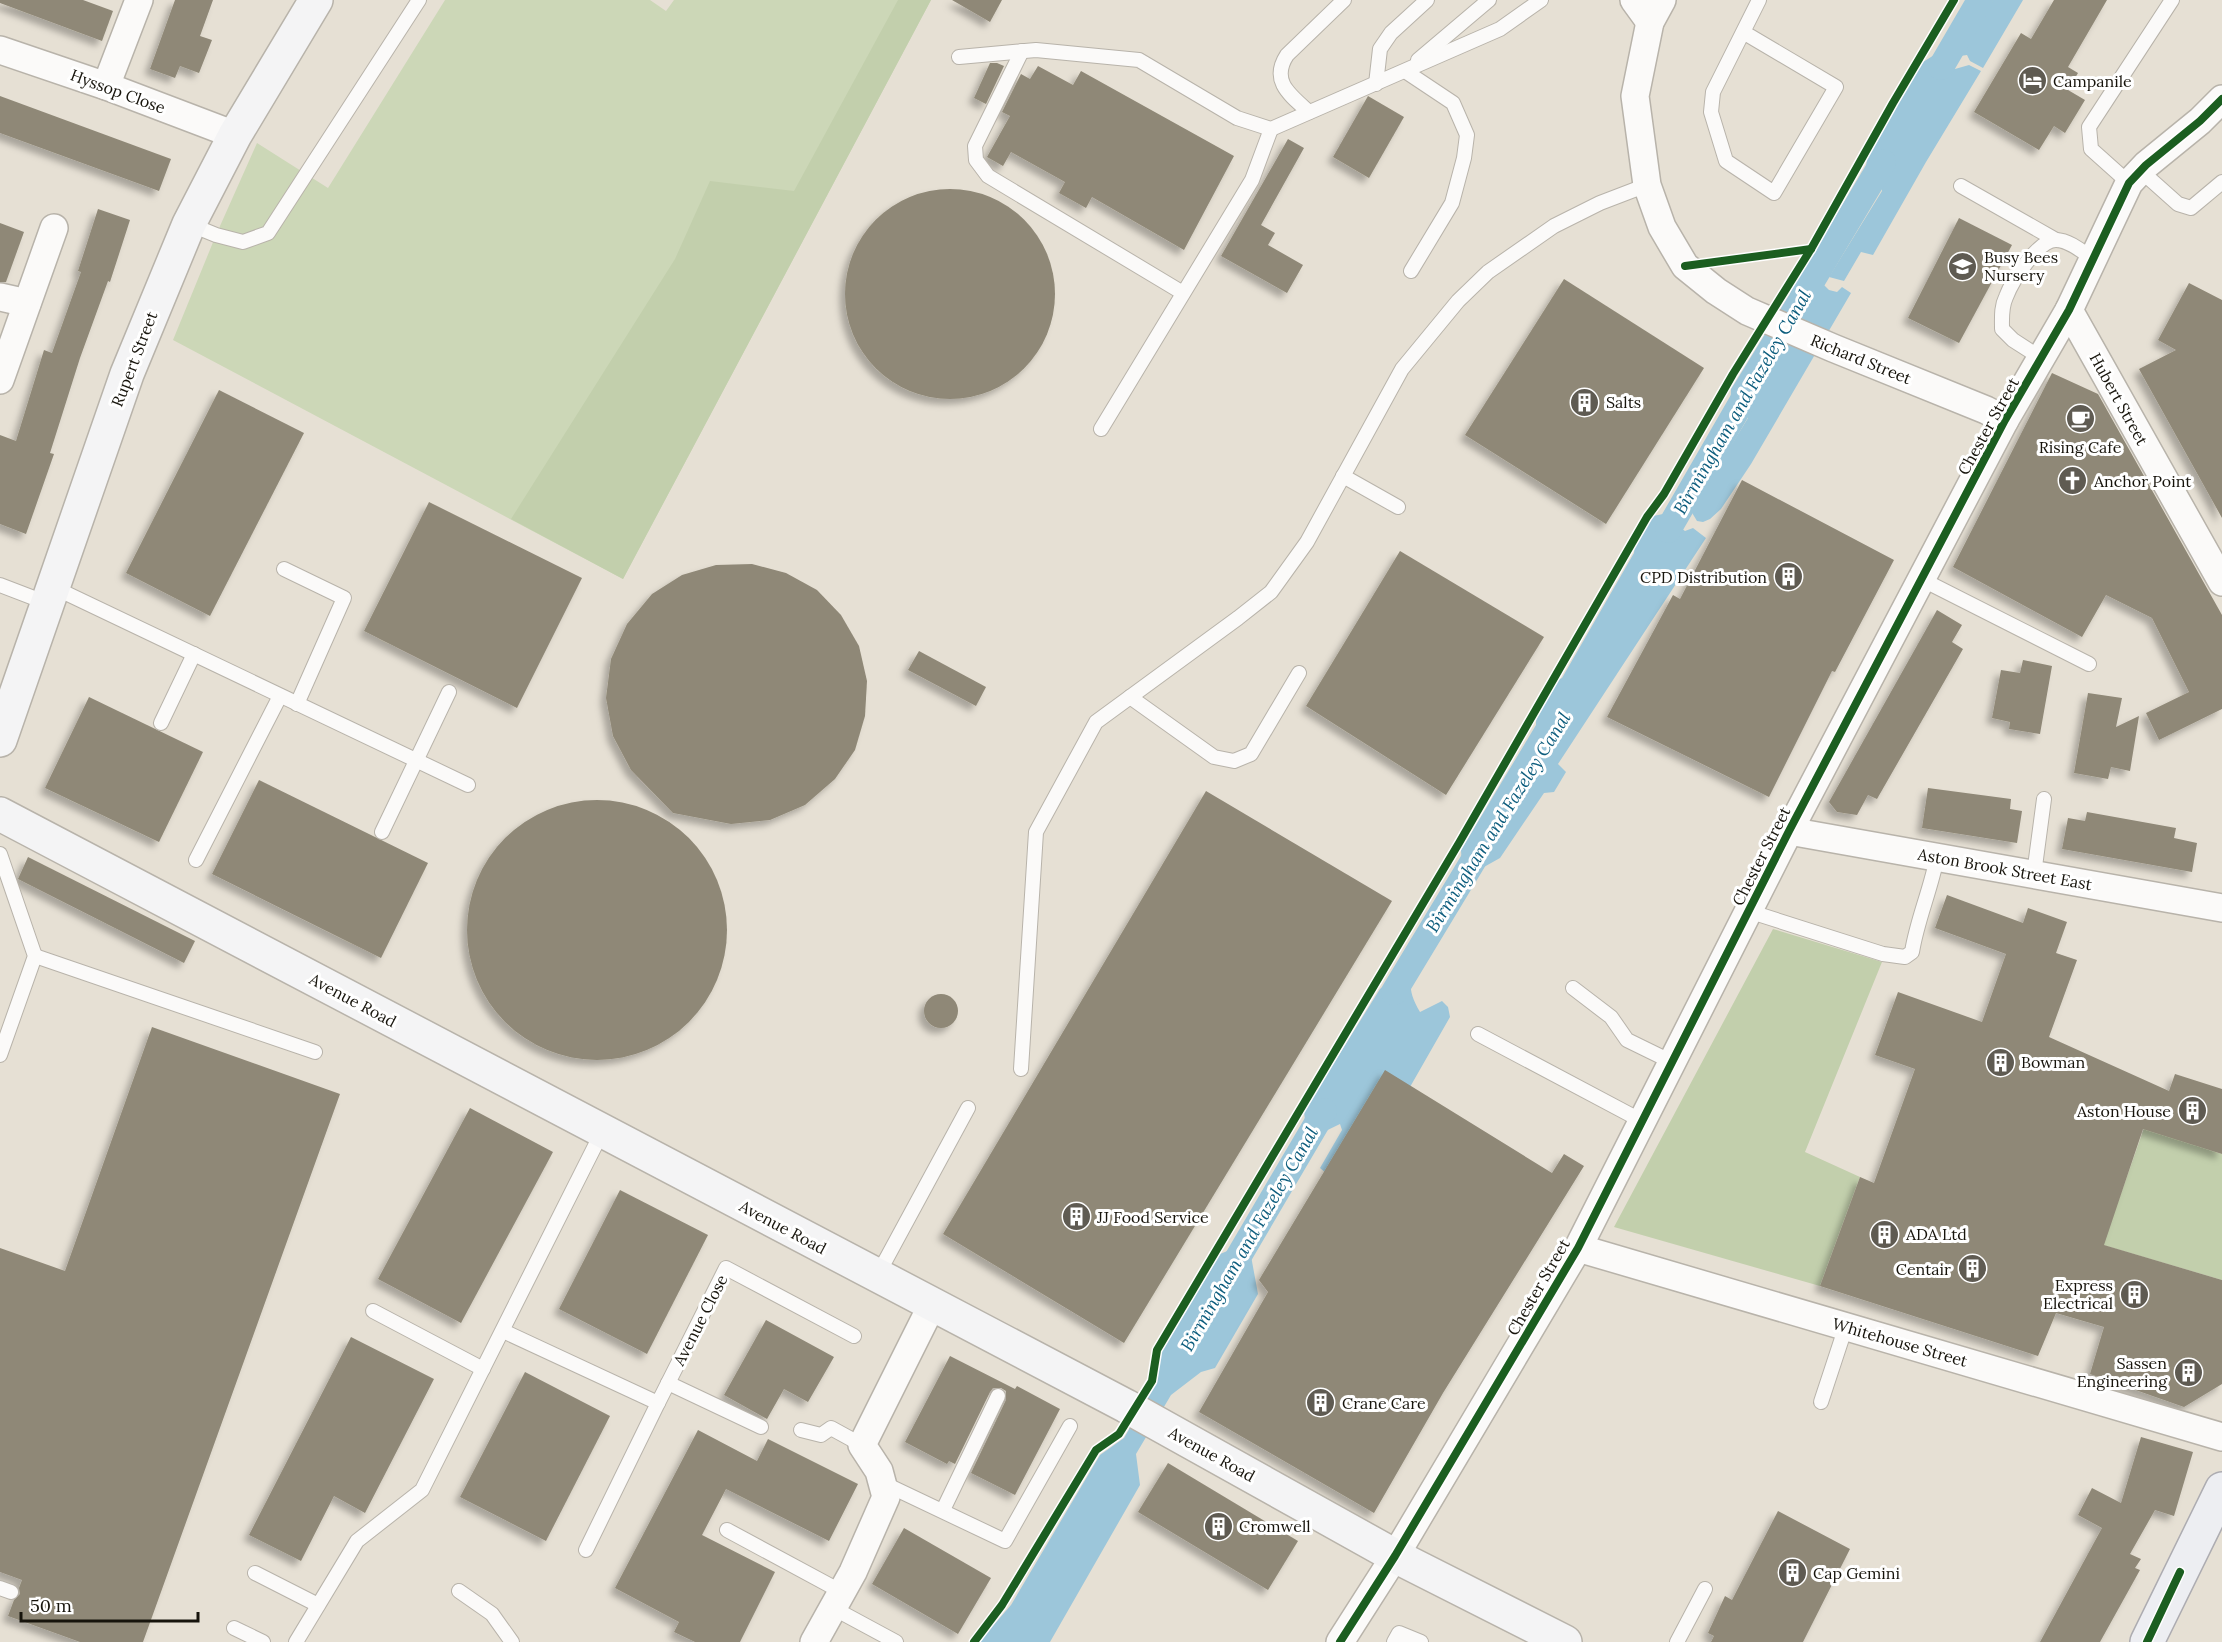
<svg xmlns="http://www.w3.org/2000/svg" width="2222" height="1642" font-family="Lora,serif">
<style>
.green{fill:#ccd7b7}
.forest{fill:#c2cfac}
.water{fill:#9cc6da}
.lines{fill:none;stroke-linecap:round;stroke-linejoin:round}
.canal{stroke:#9cc6da;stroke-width:26}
.building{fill:#8f8877;filter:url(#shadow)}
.lane-casing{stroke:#b8b3aa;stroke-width:16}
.street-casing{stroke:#b8b3aa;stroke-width:30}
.secondary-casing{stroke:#b8b3aa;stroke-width:36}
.primary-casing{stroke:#adacb1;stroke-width:36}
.lane{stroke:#fbfaf9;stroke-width:14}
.street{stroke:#fbfaf9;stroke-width:27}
.secondary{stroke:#f4f4f5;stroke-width:33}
.primary{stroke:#edeef2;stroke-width:33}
.cycleway-casing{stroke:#fff;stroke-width:11}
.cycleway{stroke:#1b5e20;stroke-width:8}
.labels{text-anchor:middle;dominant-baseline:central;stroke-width:6;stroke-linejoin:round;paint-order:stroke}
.poi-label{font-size:16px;fill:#17140c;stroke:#fff;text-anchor:start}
.street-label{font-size:16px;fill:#17140c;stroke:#fff}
.water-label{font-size:18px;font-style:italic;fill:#0d5d7d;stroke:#fff}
</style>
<defs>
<filter id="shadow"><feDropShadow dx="-5.5" dy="5.5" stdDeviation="3" flood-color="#0004"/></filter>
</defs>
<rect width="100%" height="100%" fill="#e6e0d4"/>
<polygon class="green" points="445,0 650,0 666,11 674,0 931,0 623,579 173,340 216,235 257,143 328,188"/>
<g class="forest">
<polygon points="898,0 931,0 623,579 511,519 675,259 710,181 794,191"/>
<polygon points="1773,929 1882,962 1805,1152 1860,1177 1820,1286 1614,1227"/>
<polygon points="2144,1128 2222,1154 2222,1280 2103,1245"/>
</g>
<g class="water">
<polygon points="1993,0 2023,0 1983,68 1970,61 1967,55 1960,56"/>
<polygon points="1958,37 1954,55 1955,69 1969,65 1981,71 1926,162 1873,255 1861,252 1844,281 1829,277 1882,191 1880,181 1864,193 1867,157 1923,62 1939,52"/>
<polygon points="1820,267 1819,280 1829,290 1837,292 1842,287 1851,293 1751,464 1721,509 1710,519 1703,522 1697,521 1691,511 1748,418 1747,412 1730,423 1731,389 1738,378 1791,292"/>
<path d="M1684,500L1681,528L1685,531L1693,528L1706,538L1558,764L1566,772L1554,792L1544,793L1500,858L1475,872L1459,883L1462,867L1461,850L1536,725C1536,710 1548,684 1562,678L1634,553L1635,542L1653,516L1668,513Z"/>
<path d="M1412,961C1410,984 1408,992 1420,1012L1442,1001L1448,1007L1450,1017L1410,1087L1326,1173L1320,1168L1342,1130L1340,1124L1307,1140L1304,1111L1380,989Z"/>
<polygon points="1247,1243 1251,1256 1258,1294 1215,1368 1201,1372 1171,1395 1136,1454 1140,1485 1050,1642 979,1642 1011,1605 1100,1455 1124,1438 1154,1386 1161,1353 1220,1254"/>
</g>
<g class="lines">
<g class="canal">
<polyline points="1941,67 1980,0"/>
<polyline points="1803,296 1883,162"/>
<polyline points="1668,530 1747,393"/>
<polyline points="1394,992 1478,853"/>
<polyline points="1230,1271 1324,1111"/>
</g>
</g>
<g class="building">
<polygon points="0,0 83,0 113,11 102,41 0,3"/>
<polygon points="175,0 213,0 200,36 212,40 199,73 180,66 175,78 150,69"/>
<polygon points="952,0 1002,0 990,22"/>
<polygon points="2054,0 2107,0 2068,67 2078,73 2068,90 2085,100 2065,133 2054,126 2039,150 1974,112 2021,33 2031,39"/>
<polygon points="990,63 997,63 1004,66 986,104 974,98"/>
<polygon points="1038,66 1073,85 1081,71 1234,156 1184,250 1092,197 1086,208 1059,193 1065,182 1011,152 1003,166 987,157 1010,116 1002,112 1021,74 1030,79"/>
<polygon points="0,96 171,159 159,191 0,133"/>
<polygon points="1368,96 1404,117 1369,178 1333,157"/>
<polygon points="1288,139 1304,148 1261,225 1275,233 1268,245 1303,265 1287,293 1221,256"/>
<circle cx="950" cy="294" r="105"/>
<polygon points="98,209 130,220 110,282 108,281 80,358 50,453 54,454 26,534 0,524 0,435 16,441 44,350 52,353 81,272 78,271"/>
<polygon points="1959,218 2012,245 1959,343 1908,318"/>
<polygon points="0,223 24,232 6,282 0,282"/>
<polygon points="1564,279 1704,368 1606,524 1465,435"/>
<polygon points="2189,283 2222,300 2222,518 2139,369 2176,350 2158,340"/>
<polygon points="2052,373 2098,394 2222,615 2222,709 2159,740 2146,713 2189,692 2152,618 2106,595 2082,637 1953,567"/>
<polygon points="219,390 304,433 210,616 126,573"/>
<polygon points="1742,480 1894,560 1835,672 1832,671 1769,797 1607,717 1673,595 1680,599"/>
<polygon points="429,502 582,578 517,708 364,631"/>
<polygon points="1400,551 1544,637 1446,795 1306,706"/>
<polygon points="752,564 786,573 817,590 841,615 859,646 867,681 865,716 855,750 835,779 805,805 770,820 731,824 673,813 631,770 613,736 606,698 611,659 627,624 652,594 682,575 716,565"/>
<polygon points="1937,610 1962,625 1952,642 1963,649 1877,799 1868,795 1857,815 1837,812 1829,802"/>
<polygon points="919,651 986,687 976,706 908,670"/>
<polygon points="2023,660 2052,666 2040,734 2009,729 2010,722 1992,718 2001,670 2020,673"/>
<polygon points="2088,693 2122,698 2116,727 2139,716 2130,771 2111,767 2108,779 2074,773"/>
<polygon points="89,697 203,752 159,842 45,788"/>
<polygon points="259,780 428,863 381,958 212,874"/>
<polygon points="1928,788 2011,799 2010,809 2022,811 2017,843 1922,828"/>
<polygon points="1206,791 1392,901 1124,1343 943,1234"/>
<circle cx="597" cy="930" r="130"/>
<polygon points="2087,812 2176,828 2174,838 2197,843 2192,872 2062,849 2068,818 2085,821"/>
<polygon points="28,857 195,941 184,963 18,879"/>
<polygon points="1947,895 2023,923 2028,908 2067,922 2056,953 2077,960 2049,1037 2169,1091 2175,1074 2222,1089 2222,1154 2143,1129 2104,1245 2222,1280 2222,1384 2184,1407 2090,1374 2104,1327 2056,1313 2038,1356 1820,1286 1860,1177 1874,1183 1915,1069 1875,1055 1898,992 1982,1022 2006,954 1935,928"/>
<circle cx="941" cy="1011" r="17"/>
<polygon points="152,1027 340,1094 143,1642 80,1642 8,1616 14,1600 20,1594 19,1588 22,1580 0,1572 0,1248 65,1271"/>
<polygon points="1385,1070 1552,1173 1564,1154 1584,1166 1443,1393 1374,1513 1199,1412 1268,1292 1259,1280"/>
<polygon points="470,1108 553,1152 461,1323 378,1279"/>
<polygon points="620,1190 708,1235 647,1354 559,1309"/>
<polygon points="766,1320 834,1357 808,1402 784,1389 767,1419 724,1395"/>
<polygon points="351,1337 434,1379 365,1513 334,1496 301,1561 249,1535"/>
<polygon points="950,1356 1015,1389 1017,1386 1060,1409 1015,1495 971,1473 1006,1400 1006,1391 1001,1388 993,1388 990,1392 955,1464 949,1461 947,1464 905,1442"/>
<polygon points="525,1372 610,1416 546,1541 460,1497"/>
<polygon points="698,1430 757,1461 768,1439 858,1484 829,1541 726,1489 702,1535 775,1572 740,1642 695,1642 674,1632 679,1622 615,1588"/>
<polygon points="2141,1437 2193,1452 2174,1516 2155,1510 2130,1554 2141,1559 2135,1568 2140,1570 2100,1642 2040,1642 2102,1528 2078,1515 2092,1488 2121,1503"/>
<polygon points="1168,1463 1298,1541 1268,1590 1138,1512"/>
<polygon points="1778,1511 1850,1549 1803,1642 1711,1642 1714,1636 1708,1633 1725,1596 1732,1600"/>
<polygon points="904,1528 991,1578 958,1634 872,1584"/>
</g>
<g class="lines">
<defs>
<g id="lane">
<polyline points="1743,32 1836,87 1774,193 1726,161 1711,112 1713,92 1759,0"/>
<polyline points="1022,51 975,146 976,160 988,176 1183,293"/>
<polyline points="959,57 1036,50 1139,60 1237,118 1271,129 1500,29 1541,0"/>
<polyline points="1418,60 1489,0"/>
<polyline points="1405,71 1453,103 1467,135 1464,158 1452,203 1411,271"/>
<polyline points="1376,84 1380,49 1391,33 1427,0"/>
<path d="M1309,112C1290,95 1270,81 1287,55L1344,0"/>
<polyline points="2141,171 2178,204 2191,208 2222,182"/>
<polyline points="2129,183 2091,149 2089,127 2172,0"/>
<polyline points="1961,186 2056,240"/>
<polyline points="189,224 216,235 243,242 268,233 419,0"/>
<path d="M2041,358L2013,340L2002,329C2002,318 2001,307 2006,297C2012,281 2038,240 2056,240C2069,240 2083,252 2093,259"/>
<polyline points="1101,429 1252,180 1271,129"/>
<polyline points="1343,476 1398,507"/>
<polyline points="284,569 344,598 297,704"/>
<polyline points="1921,579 2089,664"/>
<polyline points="0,585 47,603"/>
<polyline points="53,587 468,785"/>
<polyline points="1130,697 1214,757 1234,761 1251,754 1299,673"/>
<polyline points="161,723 194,654"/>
<polyline points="382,832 449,692"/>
<polyline points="0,854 35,956 0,1055"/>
<polyline points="196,860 280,696"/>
<polyline points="2034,874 2044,799"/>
<path d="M1748,911L1883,954L1905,957L1912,952C1917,920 1931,889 1937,857"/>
<polyline points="35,956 315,1052"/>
<polyline points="1573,988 1611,1017 1627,1040 1672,1062"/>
<polyline points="1478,1034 1642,1121"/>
<polyline points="1021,1069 1036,832 1096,722 1238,618 1271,592 1307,542 1402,369 1458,301 1488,272 1554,226 1600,203 1647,185"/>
<polyline points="877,1276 968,1108"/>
<polyline points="373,1311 483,1369"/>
<polyline points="503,1331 658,1403 586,1550"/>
<polyline points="668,1383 761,1427"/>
<polyline points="1821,1402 1846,1326"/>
<polyline points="658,1403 726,1268 854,1336"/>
<polyline points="801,1430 821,1435 831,1428 862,1445"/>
<polyline points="883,1483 1005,1541 1070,1426"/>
<polyline points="943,1510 998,1396"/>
<polyline points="727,1530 842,1592"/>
<polyline points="255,1573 318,1605"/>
<polyline points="0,1588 11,1592"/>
<polyline points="459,1591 492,1614 512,1642"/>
<polyline points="833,1608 896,1642"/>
<polyline points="234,1628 263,1642"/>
<polyline points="296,1642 357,1541 422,1490 602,1132"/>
<polyline points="1394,1642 1399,1633 1421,1642"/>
<polyline points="1677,1642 1705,1589"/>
</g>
<g id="street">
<polyline points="1634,0 1650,22"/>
<polyline points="1662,0 1650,22 1635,96 1647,185 1662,227 1685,266 1716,291 1747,311 1833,348 1986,410 2005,420"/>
<polyline points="0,50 106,86 235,135"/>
<polyline points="106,86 139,0"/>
<polyline points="0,297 27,303"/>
<polyline points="2069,310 2222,582"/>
<polyline points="0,380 54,228"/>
<polyline points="1789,831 2222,908"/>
<polyline points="1578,1248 2222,1437"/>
<polyline points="814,1642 853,1572 886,1497 879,1471 862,1445 932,1305"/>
<polyline points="1340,1642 1395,1556 1578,1248 1789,831 2005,420 2069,310 2129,183 2146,165 2200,121 2222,99"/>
</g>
<g id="secondary">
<polyline points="0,740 127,374 189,224 235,135 316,0"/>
<polyline points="0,814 1126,1406 1395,1556 1565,1642"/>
</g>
<polyline id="primary" points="2147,1642 2222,1489"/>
</defs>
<use href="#lane" class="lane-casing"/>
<use href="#street" class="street-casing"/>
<use href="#secondary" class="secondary-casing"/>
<use href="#primary" class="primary-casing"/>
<use href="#lane" class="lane"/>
<use href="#street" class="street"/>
<use href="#secondary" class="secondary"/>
<use href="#primary" class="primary"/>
<defs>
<g id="cycleway">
<polyline points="1685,266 1811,249"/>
<polyline points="974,1642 1002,1605 1096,1450 1119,1434 1152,1381 1157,1350 1459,843 1647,517 1664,494 1733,374 1811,249 1893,103 1954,0"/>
<polyline points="1340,1642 1395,1556 1578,1248 1789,831 2005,420 2069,310 2129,183 2146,165 2200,121 2222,99"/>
<polyline points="2147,1642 2180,1572"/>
</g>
</defs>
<use href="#cycleway" class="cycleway-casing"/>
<use href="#cycleway" class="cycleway"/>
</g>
<defs>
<symbol id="hotel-disc" viewBox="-11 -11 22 22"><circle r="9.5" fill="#5f5b52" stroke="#fff"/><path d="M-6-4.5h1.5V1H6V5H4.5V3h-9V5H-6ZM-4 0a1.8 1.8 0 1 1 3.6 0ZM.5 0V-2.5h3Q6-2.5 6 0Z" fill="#fff"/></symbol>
<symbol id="school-disc" viewBox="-11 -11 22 22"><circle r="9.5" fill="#5f5b52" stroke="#fff"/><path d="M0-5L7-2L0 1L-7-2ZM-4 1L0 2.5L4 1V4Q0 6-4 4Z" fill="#fff"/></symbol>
<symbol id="building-disc" viewBox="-11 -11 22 22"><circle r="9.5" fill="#5f5b52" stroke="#fff"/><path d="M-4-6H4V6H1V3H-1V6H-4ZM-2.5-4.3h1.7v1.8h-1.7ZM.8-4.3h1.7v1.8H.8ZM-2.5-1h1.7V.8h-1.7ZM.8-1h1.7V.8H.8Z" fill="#fff"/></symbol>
<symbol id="cafe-disc" viewBox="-11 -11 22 22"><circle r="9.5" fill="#5f5b52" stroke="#fff"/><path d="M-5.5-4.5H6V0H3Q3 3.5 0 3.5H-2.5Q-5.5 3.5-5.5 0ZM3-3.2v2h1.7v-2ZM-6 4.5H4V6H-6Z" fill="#fff"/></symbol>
<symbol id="church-disc" viewBox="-11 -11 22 22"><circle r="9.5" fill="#5f5b52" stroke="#fff"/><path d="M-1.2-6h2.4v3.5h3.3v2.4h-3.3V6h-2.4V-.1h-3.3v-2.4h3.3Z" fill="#fff"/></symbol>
</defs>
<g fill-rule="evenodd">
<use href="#hotel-disc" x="2016" y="64" width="33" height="33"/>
<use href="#school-disc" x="1946" y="250" width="33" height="33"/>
<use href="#building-disc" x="1568" y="386" width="33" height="33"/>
<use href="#cafe-disc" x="2064" y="402" width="33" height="33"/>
<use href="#church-disc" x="2056" y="464" width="33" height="33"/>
<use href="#building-disc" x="1772" y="560" width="33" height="33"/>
<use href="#building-disc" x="1984" y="1046" width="33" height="33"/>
<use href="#building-disc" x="2176" y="1094" width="33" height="33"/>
<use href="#building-disc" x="1060" y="1200" width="33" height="33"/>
<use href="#building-disc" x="1868" y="1218" width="33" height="33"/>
<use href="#building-disc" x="1956" y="1252" width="33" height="33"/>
<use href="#building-disc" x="2118" y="1278" width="33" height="33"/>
<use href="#building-disc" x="2172" y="1356" width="33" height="33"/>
<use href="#building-disc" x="1304" y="1386" width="33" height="33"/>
<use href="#building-disc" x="1202" y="1510" width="33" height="33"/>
<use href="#building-disc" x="1776" y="1556" width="33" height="33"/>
</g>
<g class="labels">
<g class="poi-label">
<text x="2053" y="81">Campanile</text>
<text x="1984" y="257">Busy Bees<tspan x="1984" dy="18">Nursery</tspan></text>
<text x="1606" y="402">Salts</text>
<text x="2080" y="447" text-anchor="middle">Rising Cafe</text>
<text x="2094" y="481">Anchor Point</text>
<text x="1767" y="577" text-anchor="end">CPD Distribution</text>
<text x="2021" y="1062">Bowman</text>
<text x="2171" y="1111" text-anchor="end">Aston House</text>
<text x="1097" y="1217">JJ Food Service</text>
<text x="1906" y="1234">ADA Ltd</text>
<text x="1951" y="1269" text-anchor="end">Centair</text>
<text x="2113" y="1285" text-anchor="end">Express<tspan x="2113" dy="18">Electrical</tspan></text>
<text x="2167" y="1363" text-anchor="end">Sassen<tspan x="2167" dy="18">Engineering</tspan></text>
<text x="1342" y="1403">Crane Care</text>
<text x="1239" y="1526">Cromwell</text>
<text x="1813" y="1573">Cap Gemini</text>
</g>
<g class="street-label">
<text transform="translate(118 91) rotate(20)">Hyssop Close</text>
<text transform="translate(134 359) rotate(-69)">Rupert Street</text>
<text transform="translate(1861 359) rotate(22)">Richard Street</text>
<text transform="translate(2119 399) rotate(61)">Hubert Street</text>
<text transform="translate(1988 426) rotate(-61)">Chester Street</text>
<text transform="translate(1761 856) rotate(-63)">Chester Street</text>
<text transform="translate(2005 869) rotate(10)">Aston Brook Street East</text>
<text transform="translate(353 1000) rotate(28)">Avenue Road</text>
<text transform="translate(783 1227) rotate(28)">Avenue Road</text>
<text transform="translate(1538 1287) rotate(-60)">Chester Street</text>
<text transform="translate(700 1320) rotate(-63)">Avenue Close</text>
<text transform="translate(1900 1342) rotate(16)">Whitehouse Street</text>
<text transform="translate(1212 1454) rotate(29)">Avenue Road</text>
</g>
<g class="water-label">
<text transform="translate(1742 402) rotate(-60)">Birmingham and Fazeley Canal</text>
<text transform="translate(1498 822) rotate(-58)">Birmingham and Fazeley Canal</text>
<text transform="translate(1249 1239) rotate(-60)">Birmingham and Fazeley Canal</text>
</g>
</g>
<path d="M21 1612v9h177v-9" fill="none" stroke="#17140c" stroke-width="3"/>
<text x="30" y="1612" font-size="18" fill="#17140c" stroke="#ffffff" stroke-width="4.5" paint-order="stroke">50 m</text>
</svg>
